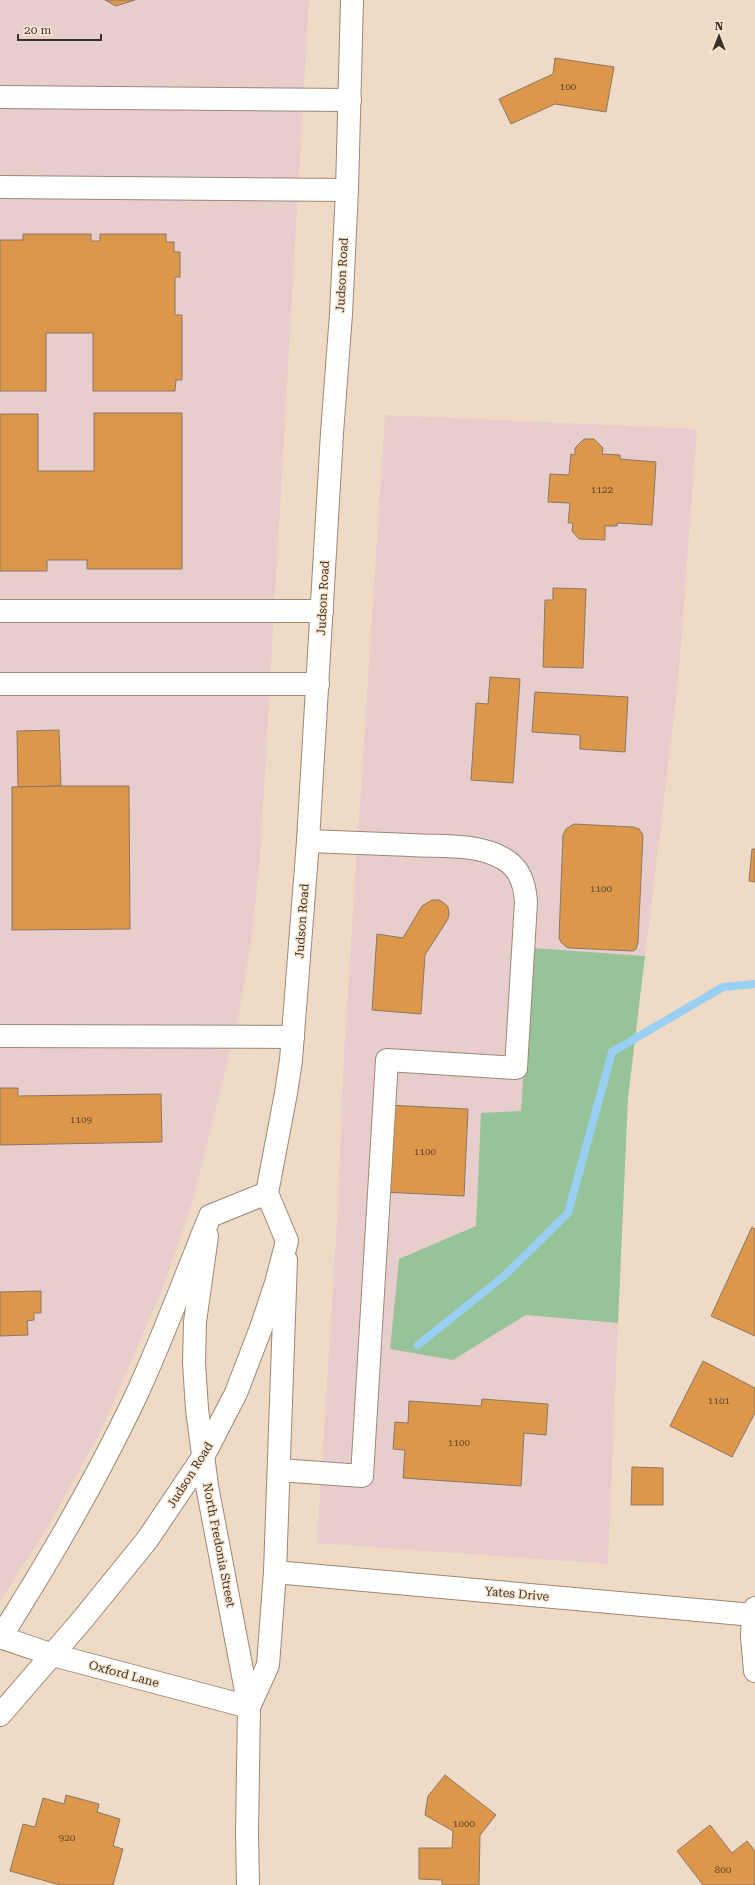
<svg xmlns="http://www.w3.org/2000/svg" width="755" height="1885" font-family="'Roboto Serif',serif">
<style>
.commercial{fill:#e8cdcd}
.green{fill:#97c398}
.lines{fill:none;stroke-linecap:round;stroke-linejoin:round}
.stream{stroke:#98cff2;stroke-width:8}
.building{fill:#dd974a;stroke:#8a7765}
.minor-casing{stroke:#9b8875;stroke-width:24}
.major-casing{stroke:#9b8875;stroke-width:24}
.minor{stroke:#fff;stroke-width:22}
.major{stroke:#fff;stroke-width:22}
.labels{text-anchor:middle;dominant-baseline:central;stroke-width:3;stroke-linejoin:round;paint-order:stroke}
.number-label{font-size:10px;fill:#624a31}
.street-label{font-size:12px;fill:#393129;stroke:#fde8d3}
</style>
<rect width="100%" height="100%" fill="#efdac6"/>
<g class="commercial">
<polygon points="0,0 309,0 260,859 252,936 239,1014 193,1200 164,1285 101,1431 48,1527 0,1601"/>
<polygon points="385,415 697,429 678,684 627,1105 608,1564 317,1543 338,1205 344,1052"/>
</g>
<polygon class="green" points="532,948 645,956 628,1098 618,1323 526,1315 453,1360 390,1349 399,1259 476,1226 481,1113 521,1111"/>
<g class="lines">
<polyline class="stream" points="418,1345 504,1276 568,1213 612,1052 723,987 755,984"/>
</g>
<g class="building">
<polygon points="105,0 135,0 116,6"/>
<polygon points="555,58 614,67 606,112 555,104 511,124 499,99 553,74"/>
<polygon points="23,234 91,234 91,241 100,241 100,234 166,234 166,242 174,242 174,252 180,252 180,277 175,277 175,315 182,315 182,380 176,380 175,391 93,391 93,333 46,333 46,391 0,391 0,240 23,240"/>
<polygon points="94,413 182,413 182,569 87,569 87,560 47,560 47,571 0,571 0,414 38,414 38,471 94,471"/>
<polygon points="584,439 594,439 603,448 602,454 620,455 620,459 656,462 652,525 617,523 617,526 605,526 605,540 579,539 572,531 573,523 568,523 570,503 548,502 550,474 569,475 571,454 575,455 575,448"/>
<polygon points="553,588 586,589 583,668 543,667 545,600 553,600"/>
<polygon points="490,677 520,679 513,783 471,780 476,703 488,704"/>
<polygon points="535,692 628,697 625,752 580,749 580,735 532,732"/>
<polygon points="59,730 61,786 18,787 17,731"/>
<polygon points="61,786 129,786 130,929 12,930 12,787"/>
<polygon points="574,824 633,827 639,829 643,835 638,942 636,949 633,951 570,948 566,947 561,942 559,938 563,835 566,829"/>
<polygon points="752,849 755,849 755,882 749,881"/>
<polygon points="432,900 439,900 444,903 448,907 449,913 448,919 425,955 421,1014 372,1010 377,934 403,938 422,906"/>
<polygon points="0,1088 18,1088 18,1096 161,1094 162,1142 0,1145"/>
<polygon points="386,1105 468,1109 464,1196 382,1192"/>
<polygon points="752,1227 755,1229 755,1336 711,1316"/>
<polygon points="41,1291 41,1313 34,1313 34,1320 27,1321 28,1335 0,1336 0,1292"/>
<polygon points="703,1361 755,1388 755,1413 732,1457 670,1426"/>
<polygon points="482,1399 548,1404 546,1435 524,1433 521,1486 403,1478 405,1450 393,1449 395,1422 408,1423 409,1401 481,1406"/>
<polygon points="632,1467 663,1468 663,1505 631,1505"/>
<polygon points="445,1775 496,1815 480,1835 479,1885 442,1885 442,1880 419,1879 419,1848 452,1848 453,1831 425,1815 428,1796"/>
<polygon points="66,1795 99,1804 97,1812 120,1819 113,1846 123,1849 113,1885 60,1885 10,1871 23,1824 35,1827 43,1798 64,1804"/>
<polygon points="710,1825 732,1853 747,1841 755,1851 755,1885 703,1885 677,1851"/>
</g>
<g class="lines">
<defs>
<g id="minor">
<polyline points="0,97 350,100"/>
<polyline points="0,187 347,190"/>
<polyline points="0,611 322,611"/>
<polyline points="0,684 318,684"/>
<polyline points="0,1036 293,1037"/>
<polyline points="207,1236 195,1322 194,1363 197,1409 207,1486 249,1707 247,1833 248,1885"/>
<path d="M279,1470L362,1476L387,1060L516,1068L526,902C525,884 520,868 504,859C477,843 441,847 411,845C377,844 342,842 308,841"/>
<polyline points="275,1572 753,1615 755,1608"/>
<polyline points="753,1615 752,1637 755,1671"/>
<polyline points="0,1637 53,1655 249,1707"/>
<polyline points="249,1707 268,1665 275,1572 286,1260"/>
</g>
<g id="major">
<path d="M0,1638C49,1561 96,1480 135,1398C163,1338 185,1277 210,1216L267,1193"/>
<polyline points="0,1715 83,1619 147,1540 203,1457 236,1393 261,1328 276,1283 287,1241 267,1193 286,1093 291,1060 308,841 332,433 341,314 347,190 352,0"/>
</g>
</defs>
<use href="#minor" class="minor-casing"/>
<use href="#major" class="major-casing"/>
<use href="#minor" class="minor"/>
<use href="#major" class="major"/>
</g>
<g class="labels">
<g class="number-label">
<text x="568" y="86">100</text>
<text x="602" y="489">1122</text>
<text x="601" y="888">1100</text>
<text x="81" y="1119">1109</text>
<text x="425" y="1151">1100</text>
<text x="719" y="1400">1101</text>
<text x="459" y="1442">1100</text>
<text x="464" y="1823">1000</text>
<text x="67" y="1837">920</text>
<text x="723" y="1869">800</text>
</g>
<g class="street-label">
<text transform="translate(342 275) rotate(-87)">Judson Road</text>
<text transform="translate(323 598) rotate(-87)">Judson Road</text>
<text transform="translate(302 921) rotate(-86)">Judson Road</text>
<text transform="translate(190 1475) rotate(-58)">Judson Road</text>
<text transform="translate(219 1545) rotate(79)">North Fredonia Street</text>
<text transform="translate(517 1594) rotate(5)">Yates Drive</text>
<text transform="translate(124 1674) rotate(15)">Oxford Lane</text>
</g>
</g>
<g transform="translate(719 36)" stroke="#fde8d3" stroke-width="3" paint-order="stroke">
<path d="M0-3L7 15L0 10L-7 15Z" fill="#393129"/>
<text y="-6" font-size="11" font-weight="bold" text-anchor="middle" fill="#393129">N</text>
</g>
<path d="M18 34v6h83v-6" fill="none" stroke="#393129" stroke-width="2"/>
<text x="24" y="34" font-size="12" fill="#393129" stroke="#fde8d3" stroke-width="3" paint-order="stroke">20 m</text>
</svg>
